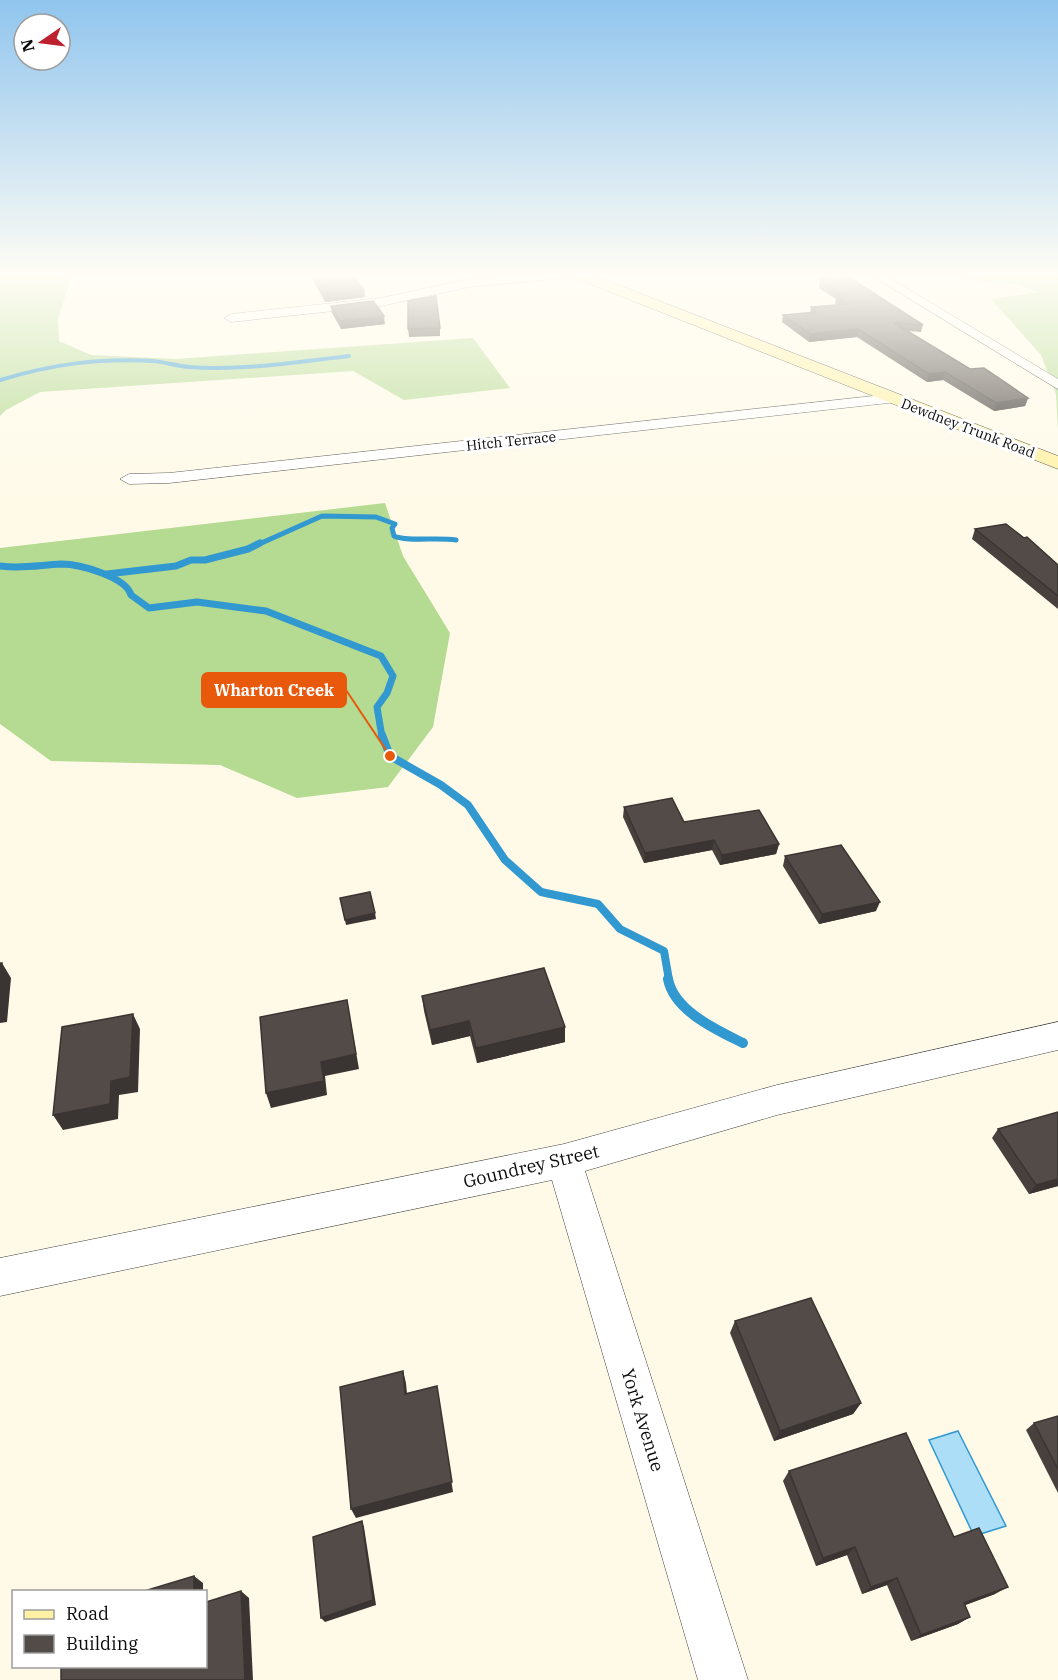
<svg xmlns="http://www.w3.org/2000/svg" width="1058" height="1680" font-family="'IBM Plex Serif',serif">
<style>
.forest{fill:#b5da91}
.water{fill:#acdef7;stroke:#3198d0;stroke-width:1.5}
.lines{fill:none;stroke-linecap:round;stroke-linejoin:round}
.stream-far4{stroke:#3198d0;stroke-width:4}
.stream-far3{stroke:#3198d0;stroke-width:5}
.stream-far2{stroke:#3198d0;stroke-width:7}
.stream-far1{stroke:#3198d0;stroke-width:8}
.stream{stroke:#3198d0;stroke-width:10}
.minor-casing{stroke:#3e3e3e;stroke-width:1}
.secondary-casing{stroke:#2d2d2d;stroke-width:1}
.minor{fill:#fff;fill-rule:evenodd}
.secondary{fill:#fff1a3;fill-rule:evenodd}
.wall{fill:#47403d}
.shaded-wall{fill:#3a3432}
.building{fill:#534b47;stroke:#3a3432;stroke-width:1.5}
.labels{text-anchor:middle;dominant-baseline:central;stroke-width:6;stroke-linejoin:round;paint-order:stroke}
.far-street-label{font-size:14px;fill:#0b0b0b;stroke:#fff}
.near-street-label{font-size:18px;fill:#0b0b0b;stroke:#fff}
.leader{fill:none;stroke:#e8590c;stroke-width:2}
.callout-dot{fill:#e8590c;stroke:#fff;stroke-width:2}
.callout{fill:#e8590c;stroke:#e8590c;stroke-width:2}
.callout-label{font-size:16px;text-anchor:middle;font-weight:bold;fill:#fff}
</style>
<rect width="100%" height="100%" fill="#fffae8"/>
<g class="forest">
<polygon points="0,274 72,274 58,319 59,341 91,355 176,359 473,338 510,388 404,400 353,371 40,392 6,410 0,416"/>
<polygon points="956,274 1058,274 1058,430 1056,394 1041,355 991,299 1037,292 1018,284 964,280"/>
<polygon points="385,503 403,556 450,633 433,727 388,787 297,798 220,765 51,761 0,724 0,548"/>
</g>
<polygon class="water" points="958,1431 1006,1526 974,1536 929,1440"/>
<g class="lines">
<path class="stream-far4" d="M0,380C53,364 98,358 153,361C165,362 177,366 189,367C242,371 296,362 349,356"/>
<path class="stream-far3" d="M257,545L322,516L376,517L395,524L392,528L394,536C407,542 438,537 456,540"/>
<g class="stream-far2">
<path d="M0,566C22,569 40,565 61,564C80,564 126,577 131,595L149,608L197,602L266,611L381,656L393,676L387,693L377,707L382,737"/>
<polyline points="107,574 176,566 191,560 205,560 248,549 260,543"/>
</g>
<polyline class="stream-far1" points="382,735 390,756 441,785 468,805 505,860 541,892 598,904 620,929 664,951 669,980"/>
<path class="stream" d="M668,979C674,1011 717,1030 743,1043"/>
<defs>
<g id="minor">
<polygon points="528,274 570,274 564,278 469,287 381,306 231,322 224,318 231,314 381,298 469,279"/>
<polygon points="869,274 883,274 1058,379 1058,389"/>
<polygon points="892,394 897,396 900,399 897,402 169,483 129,484 120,479 129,474 169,473"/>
<polygon points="1058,1022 1058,1050 777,1115 585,1171 748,1680 698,1680 552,1180 0,1296 0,1258 564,1144 777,1085"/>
</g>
<polygon id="secondary" points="570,274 590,274 1058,456 1058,469 572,277"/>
</defs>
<use href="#minor" class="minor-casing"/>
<use href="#secondary" class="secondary-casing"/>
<use href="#minor" class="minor"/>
<use href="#secondary" class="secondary"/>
</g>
<g class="wall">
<polygon points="312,274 365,297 325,302 313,280"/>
<polygon points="820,281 923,325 921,332 907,331 970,369 1028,398 1025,406 994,411 943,380 927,382 857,337 809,342 782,322 783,315 810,313 811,307 837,305 835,303 836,299 819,288"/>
<polygon points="331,306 385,324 341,329 332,313"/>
<polygon points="440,328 440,336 409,337 408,329"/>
<polygon points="975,529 1058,565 1058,609 972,539"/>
<polygon points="624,807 779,844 776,854 720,865 712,850 644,863 623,817"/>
<polygon points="785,856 876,911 819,924 783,866"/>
<polygon points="422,996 565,1042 477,1063 470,1036 432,1045 424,1011"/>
<polygon points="998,1129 1058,1186 1029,1194 992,1138"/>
<polygon points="735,1321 861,1403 853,1414 774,1441 730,1333"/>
<polygon points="1058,1416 1058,1493 1026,1430 1034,1423"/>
<polygon points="789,1471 954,1537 995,1594 965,1605 970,1617 958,1624 911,1641 887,1585 862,1594 847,1555 816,1566 783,1481"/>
</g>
<g class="shaded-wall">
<polygon points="364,290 365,297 325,302 324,294"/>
<polygon points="384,316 385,324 341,329 340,321"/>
<polygon points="858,329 857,337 809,342 810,334"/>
<polygon points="945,372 943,380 927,382 929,374"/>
<polygon points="1028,398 1025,406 994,411 996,403"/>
<polygon points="714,840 712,850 644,863 645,853"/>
<polygon points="779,844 776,854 720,865 722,855"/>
<polygon points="880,902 876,911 819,924 822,914"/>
<polygon points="375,913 376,919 346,925 345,920"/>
<polygon points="2,963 11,978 7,1022 0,1023 0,982"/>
<polygon points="347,1000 359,1069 325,1076 327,1095 271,1108 266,1093 321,1062"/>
<polygon points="133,1014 140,1029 138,1092 119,1095 118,1119 63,1130 53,1115 111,1081"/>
<polygon points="469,1021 470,1036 432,1045 430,1030"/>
<polygon points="565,1027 565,1042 477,1063 476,1048"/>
<polygon points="1058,1179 1058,1186 1029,1194 1036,1185"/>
<polygon points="403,1371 406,1383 408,1405 405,1394"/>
<polygon points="437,1386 453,1492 356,1518 351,1509"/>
<polygon points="861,1403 853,1414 774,1441 780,1431"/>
<polygon points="362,1521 364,1527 376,1605 325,1622 321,1618"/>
<polygon points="855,1547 847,1555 816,1566 823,1558"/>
<polygon points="194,1576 203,1583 203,1592 194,1592"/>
<polygon points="897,1578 887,1585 862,1594 871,1587"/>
<polygon points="1008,1587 995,1594 952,1610 964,1603"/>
<polygon points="241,1591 249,1598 253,1680 245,1680"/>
<polygon points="970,1617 958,1624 911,1641 921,1635"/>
</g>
<g class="building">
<polygon points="312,274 351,274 364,290 324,294"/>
<polygon points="825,274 844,274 923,325 894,323 970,369 984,368 1028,398 996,403 945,372 929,374 858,329 810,334 783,315 817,312 811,307 847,304 837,296 842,296 820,281"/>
<polygon points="436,296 440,328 408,329 408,301"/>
<polygon points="373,301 384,316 340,321 331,306"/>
<polygon points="1006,524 1024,538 1027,537 1058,565 1058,596 975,529"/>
<polygon points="672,798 684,822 759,810 779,844 722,855 714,840 645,853 624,807"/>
<polygon points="841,845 880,902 822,914 785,856"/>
<polygon points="370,892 375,913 345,920 340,898"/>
<polygon points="0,963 2,963 0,982"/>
<polygon points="544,968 565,1027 476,1048 469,1021 430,1030 422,996"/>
<polygon points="347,1000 356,1054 321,1062 324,1081 266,1093 260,1017"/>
<polygon points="133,1014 130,1077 111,1081 110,1104 53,1115 62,1027"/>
<polygon points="1058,1112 1058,1179 1036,1185 998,1129"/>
<polygon points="811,1298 861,1403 780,1431 735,1321"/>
<polygon points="403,1371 405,1394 437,1386 452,1482 351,1509 340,1387"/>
<polygon points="1058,1416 1058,1469 1034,1423"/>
<polygon points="906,1433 954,1537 979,1528 1008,1587 964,1603 970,1617 921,1635 897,1578 871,1587 855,1547 823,1558 789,1471"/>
<polygon points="362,1521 373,1600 321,1618 313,1537"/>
<polygon points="194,1576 194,1592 141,1592"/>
<polygon points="241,1591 245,1680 61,1680 61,1666 206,1666 206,1602"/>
</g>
<linearGradient id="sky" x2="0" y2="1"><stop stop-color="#90c5ee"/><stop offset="0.54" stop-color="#fffdf5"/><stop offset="1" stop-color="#fffdf5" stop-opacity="0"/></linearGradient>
<rect width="1058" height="509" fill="url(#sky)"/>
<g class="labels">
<g class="far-street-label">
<text transform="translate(968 428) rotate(21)">Dewdney Trunk Road</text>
<text transform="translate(511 441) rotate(-6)">Hitch Terrace</text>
</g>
<g class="near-street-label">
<text transform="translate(531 1166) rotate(-13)">Goundrey Street</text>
<text transform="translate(643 1420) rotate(73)">York Avenue</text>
</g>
</g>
<path class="leader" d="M390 756L346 690"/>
<circle class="callout-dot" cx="390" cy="756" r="6"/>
<rect class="callout" x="202" y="673" width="144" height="34" rx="6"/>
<g class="callout-label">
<text x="274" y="696">Wharton Creek</text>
</g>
<rect x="12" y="1590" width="195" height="78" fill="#ffffff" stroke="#9d9d9d" stroke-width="1.5"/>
<rect x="24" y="1610" width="30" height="9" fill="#fff1a3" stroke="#9d9d9d" stroke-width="1.5"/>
<text x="66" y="1620" font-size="18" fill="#0b0b0b">Road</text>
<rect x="24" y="1635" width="30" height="18" fill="#534b47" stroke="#9d9d9d" stroke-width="1.5"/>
<text x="66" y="1650" font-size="18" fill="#0b0b0b">Building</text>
<g transform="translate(42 42) rotate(256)"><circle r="28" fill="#ffffff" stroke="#9d9d9d" stroke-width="1.5"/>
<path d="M0-4.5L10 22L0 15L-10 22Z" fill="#bd202f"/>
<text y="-9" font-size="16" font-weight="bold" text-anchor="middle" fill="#0b0b0b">N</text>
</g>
</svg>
